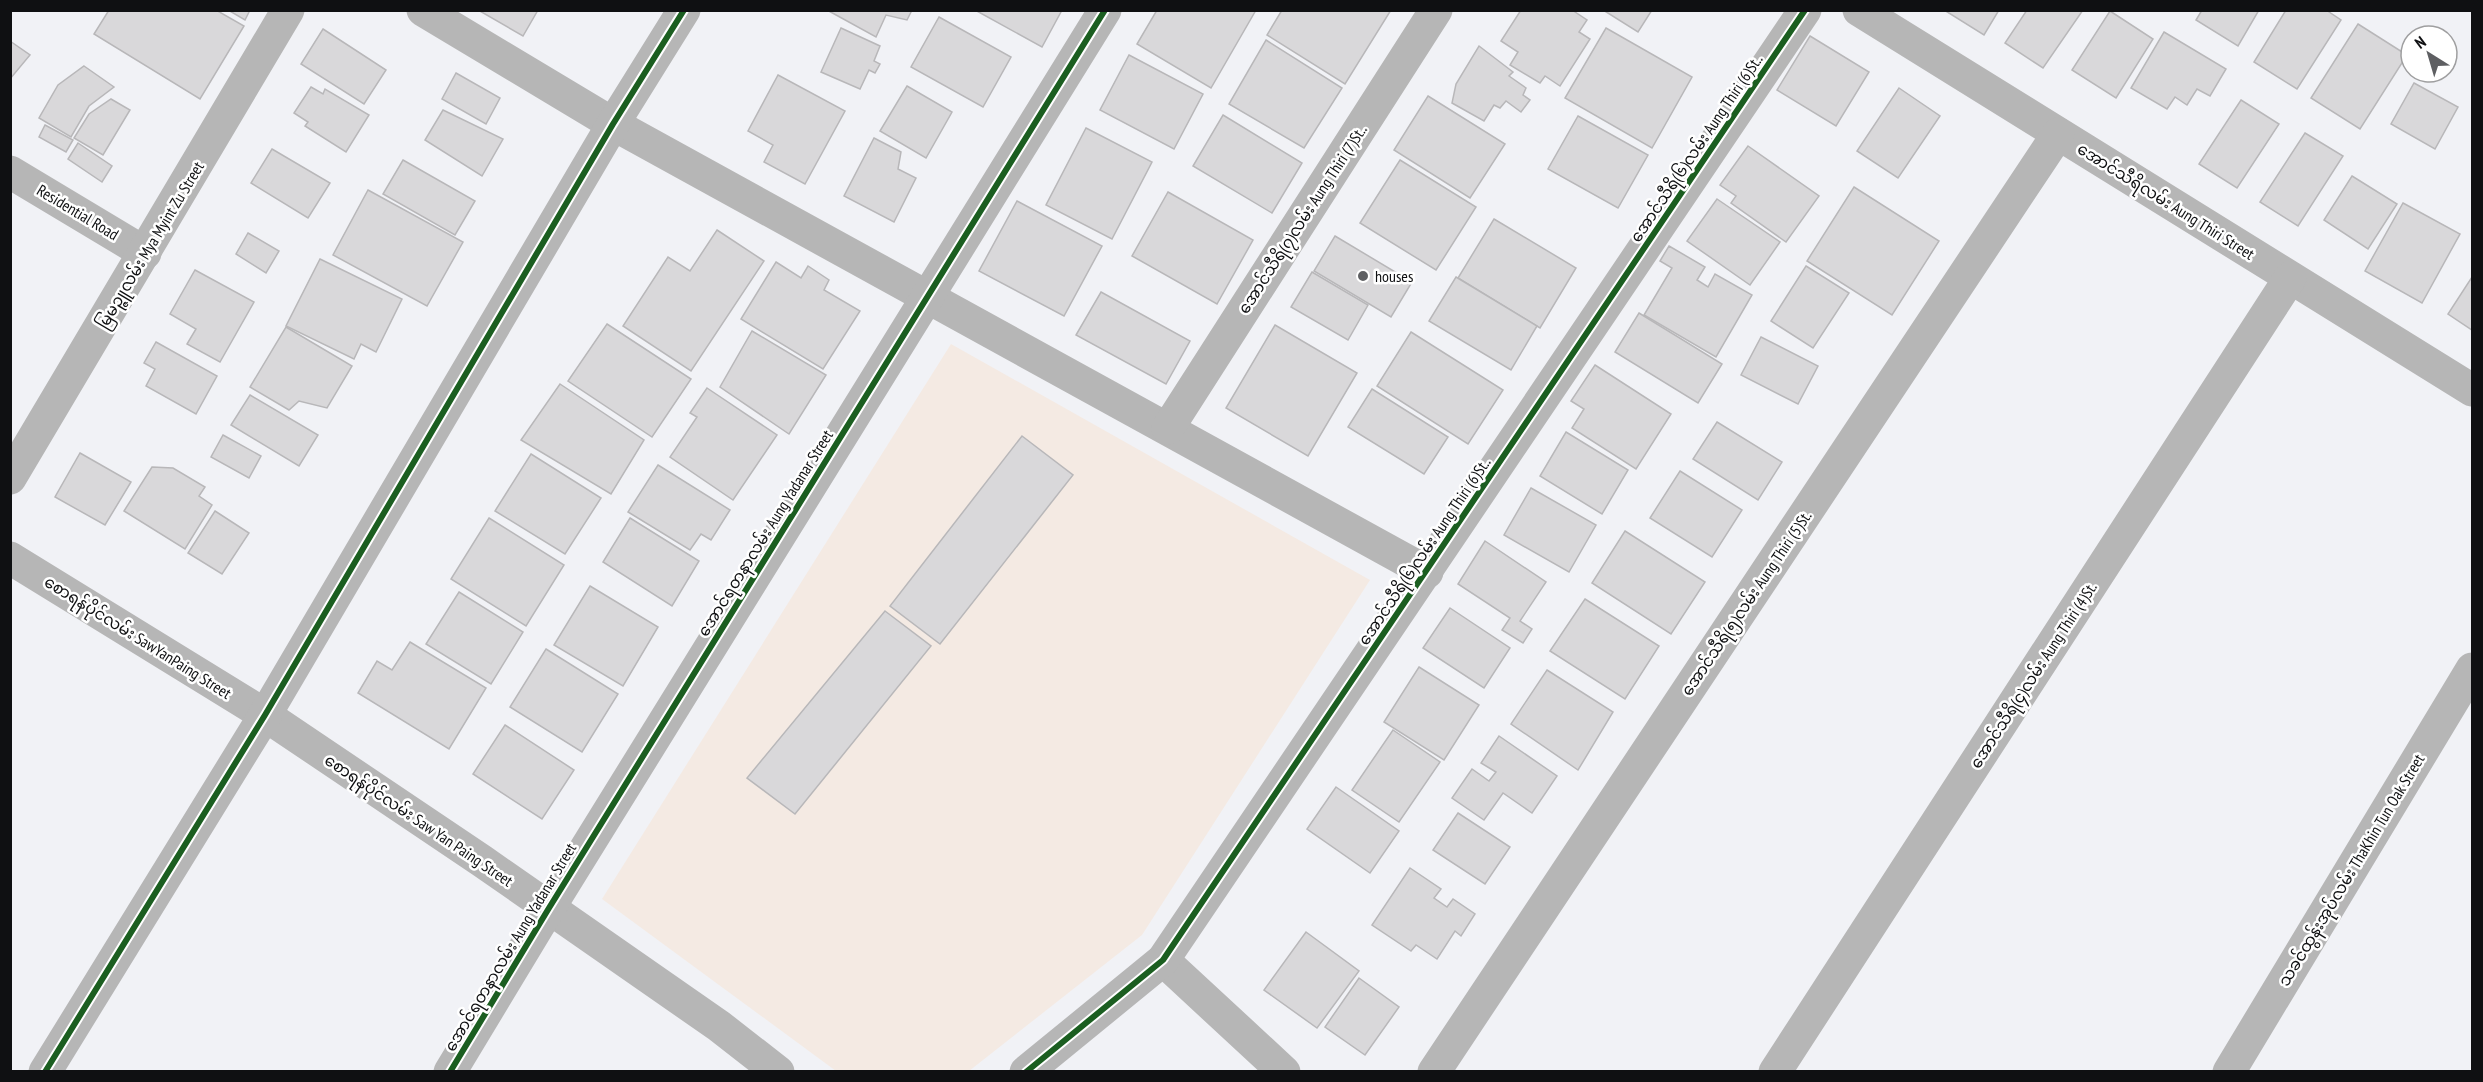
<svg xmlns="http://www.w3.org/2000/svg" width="2483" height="1082" font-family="'PT Sans Narrow','Noto Sans Myanmar',sans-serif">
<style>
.education{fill:#f4eae3}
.building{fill:#d9d8da;stroke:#b8b7b9;stroke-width:1.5}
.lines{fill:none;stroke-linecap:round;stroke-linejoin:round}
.minor{stroke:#b6b6b6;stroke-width:33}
.cycleway-casing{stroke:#fff;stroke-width:10}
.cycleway{stroke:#1b5e20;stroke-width:6}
.poi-dot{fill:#5e5f62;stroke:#fff;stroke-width:2}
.labels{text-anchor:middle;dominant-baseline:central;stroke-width:5;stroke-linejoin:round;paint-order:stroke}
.street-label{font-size:16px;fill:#0f1012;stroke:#fff}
.poi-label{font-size:16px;fill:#0f1012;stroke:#fff;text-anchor:start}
</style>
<rect width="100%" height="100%" fill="#f1f2f6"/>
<polygon class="education" points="951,344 1370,580 1142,935 969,1071 836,1071 602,899"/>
<g class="building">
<polygon points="109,10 216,10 244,26 200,99 94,34"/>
<polygon points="228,10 250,10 245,20"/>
<polygon points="478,10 538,10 523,36"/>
<polygon points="827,10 912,10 907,20 886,15 876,37"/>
<polygon points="975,10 1062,10 1042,47"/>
<polygon points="1157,10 1256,10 1211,88 1137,44"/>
<polygon points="1282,10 1391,10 1345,84 1267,35"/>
<polygon points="1521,10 1572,10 1587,20 1579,32 1590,39 1560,86 1545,76 1540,83 1510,65 1518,52 1501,41"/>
<polygon points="1603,10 1652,10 1638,32"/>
<polygon points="1944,10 1999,10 1984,35"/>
<polygon points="2027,10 2083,10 2043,68 2005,43"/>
<polygon points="2202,10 2259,10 2238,46 2196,20"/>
<polygon points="2286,10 2326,10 2341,20 2297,89 2254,62"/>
<polygon points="2110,11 2153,39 2116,98 2072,70"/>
<polygon points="939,17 1011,57 983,107 911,67"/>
<polygon points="2358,24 2407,55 2360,129 2311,98"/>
<polygon points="841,28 880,46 874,61 880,64 875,73 869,70 860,89 821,72"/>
<polygon points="1606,28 1692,77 1652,148 1565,98"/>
<polygon points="323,29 386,70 364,104 301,64"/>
<polygon points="2164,32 2226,69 2210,96 2197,89 2187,105 2175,97 2167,109 2131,88"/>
<polygon points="1810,36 1869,72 1836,126 1777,90"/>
<polygon points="1266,40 1342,88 1304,148 1229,104"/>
<polygon points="10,41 30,55 10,79"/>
<polygon points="1479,46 1513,72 1509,76 1526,88 1523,95 1530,100 1521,112 1506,101 1500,108 1494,105 1484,121 1452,103 1456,84"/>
<polygon points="1129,55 1203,94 1174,149 1100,110"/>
<polygon points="84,66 114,87 89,106 71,137 39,118 58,85"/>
<polygon points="456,73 500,98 486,124 442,99"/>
<polygon points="778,75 845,111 805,184 764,162 773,145 748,131"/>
<polygon points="2414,83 2458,107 2435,149 2391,124"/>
<polygon points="907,86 952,112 926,158 880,131"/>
<polygon points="311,87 323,94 325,89 369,115 346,152 305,126 308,122 294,113"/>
<polygon points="1899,88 1940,116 1898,178 1857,151"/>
<polygon points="1428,96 1505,144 1470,198 1394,150"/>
<polygon points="111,99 130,110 103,155 74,138 89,114"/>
<polygon points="2241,100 2279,124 2237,188 2199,164"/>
<polygon points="443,110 503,139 482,176 425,140"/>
<polygon points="1223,115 1302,163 1272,213 1193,166"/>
<polygon points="1578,116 1648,155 1618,208 1548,169"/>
<polygon points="45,125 73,140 66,152 39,137"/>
<polygon points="1086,128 1152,162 1112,239 1046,205"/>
<polygon points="2305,133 2343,156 2298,226 2260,202"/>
<polygon points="874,138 901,152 898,169 916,178 894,222 844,196"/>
<polygon points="78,143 112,166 102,182 68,159"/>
<polygon points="1748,146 1819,196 1786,242 1731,203 1736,196 1720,185"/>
<polygon points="272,149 330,183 308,218 251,183"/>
<polygon points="403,160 475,201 455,235 383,194"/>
<polygon points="1400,160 1476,207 1436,270 1360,223"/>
<polygon points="2352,176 2397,204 2368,249 2324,220"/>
<polygon points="1854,187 1939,241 1892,315 1807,261"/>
<polygon points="368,190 463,242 427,306 333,255"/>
<polygon points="1168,192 1253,240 1217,304 1132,256"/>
<polygon points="1717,199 1780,242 1750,285 1687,241"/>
<polygon points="1017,201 1102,246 1064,316 979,271"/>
<polygon points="2403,203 2460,234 2422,303 2365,271"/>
<polygon points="1494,219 1576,268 1540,328 1458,278"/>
<polygon points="717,230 764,261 691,371 623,326 668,257 690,271"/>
<polygon points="248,233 279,251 266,273 236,254"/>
<polygon points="1335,236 1412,282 1391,317 1314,271"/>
<polygon points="1669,246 1705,267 1697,280 1708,287 1715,274 1752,295 1716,357 1644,315 1672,268 1660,261"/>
<polygon points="320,259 402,299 376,352 361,344 354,359 286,326"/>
<polygon points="776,262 801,278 808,266 829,280 824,290 860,311 823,369 741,319"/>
<polygon points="1806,266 1849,293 1813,348 1771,321"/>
<polygon points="195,270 254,302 220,362 187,344 196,329 170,314"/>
<polygon points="1312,272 1368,305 1348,340 1291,307"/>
<polygon points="1456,277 1537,326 1511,370 1429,321"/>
<polygon points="2472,277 2472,330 2448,314"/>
<polygon points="1101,292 1190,341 1166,384 1076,335"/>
<polygon points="1639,313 1722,364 1698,403 1615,352"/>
<polygon points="607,324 691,379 652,437 568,381"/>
<polygon points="1275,325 1357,373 1308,456 1226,408"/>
<polygon points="286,327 352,366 327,408 299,401 289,410 250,387"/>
<polygon points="752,331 826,375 789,434 720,387"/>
<polygon points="1411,332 1503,390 1468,444 1377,386"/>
<polygon points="1761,337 1818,366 1798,404 1741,375"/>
<polygon points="156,342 217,376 196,414 146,386 155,369 144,363"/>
<polygon points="1595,365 1671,414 1636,469 1572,428 1584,409 1571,401"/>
<polygon points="560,384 644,440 611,494 521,440"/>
<polygon points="707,388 777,435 733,500 670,457 697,417 690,413"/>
<polygon points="1372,389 1448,437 1424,474 1348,427"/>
<polygon points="250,395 318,435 299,466 231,425"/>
<polygon points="1717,422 1782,462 1758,500 1693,459"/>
<polygon points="1566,432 1628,470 1602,514 1540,476"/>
<polygon points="223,435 261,456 249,478 211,457"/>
<polygon points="1022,436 1073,475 940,644 890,606"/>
<polygon points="80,453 131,482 105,525 55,497"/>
<polygon points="531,454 601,498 565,554 495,511"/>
<polygon points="658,465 730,510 711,540 701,534 690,550 628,512"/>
<polygon points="152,467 173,468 205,487 199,496 212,505 185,549 124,511"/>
<polygon points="1680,471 1742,510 1712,557 1650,518"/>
<polygon points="1531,488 1596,525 1569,572 1504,535"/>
<polygon points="215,511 249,533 222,574 188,553"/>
<polygon points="489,518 564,565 526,626 451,579"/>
<polygon points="630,518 699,561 672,606 603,562"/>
<polygon points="1625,531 1705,582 1671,634 1592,583"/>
<polygon points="1485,541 1546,582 1520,621 1532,629 1523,643 1502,630 1510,618 1458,584"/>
<polygon points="590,586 658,627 623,686 554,645"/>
<polygon points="459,592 523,632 491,684 426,644"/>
<polygon points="1585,599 1659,646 1625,699 1550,651"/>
<polygon points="1450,608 1510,648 1484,688 1423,648"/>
<polygon points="885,611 931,646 795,814 747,778"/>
<polygon points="410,642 486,688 449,749 358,693 377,661 392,670"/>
<polygon points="546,649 618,694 582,752 510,707"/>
<polygon points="1419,667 1479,705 1444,760 1384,722"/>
<polygon points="1547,670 1613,712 1578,770 1511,724"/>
<polygon points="505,725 574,770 542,819 473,774"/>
<polygon points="1393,730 1440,762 1399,822 1352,790"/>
<polygon points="1499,736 1557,776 1532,813 1503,793 1484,820 1452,798 1472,769 1489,781 1496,772 1481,763"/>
<polygon points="1336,787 1399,831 1370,873 1307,829"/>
<polygon points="1458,813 1510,847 1485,884 1433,850"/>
<polygon points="1410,868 1441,889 1434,898 1447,907 1453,899 1475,914 1461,936 1455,931 1437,959 1416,945 1411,951 1372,925"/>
<polygon points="1306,932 1359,971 1317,1028 1264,990"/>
<polygon points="1359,978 1399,1007 1365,1055 1325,1027"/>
</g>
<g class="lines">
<g class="minor">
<polyline points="423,10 613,124 1427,572"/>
<polyline points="1859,10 2472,390"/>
<polyline points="10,172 145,253"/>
<polyline points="1168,428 1436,10"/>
<polyline points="10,478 288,10"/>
<polyline points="10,558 265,715 482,861 719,1026 778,1072"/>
<polyline points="1163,960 1284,1072"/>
<polyline points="45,1072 265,715 613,124 684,10"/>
<polyline points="450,1072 549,908 1105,10"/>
<polyline points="1026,1072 1163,960 1805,10"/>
<polyline points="1434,1072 2058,134"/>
<polyline points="1775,1072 2290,278"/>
<polyline points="2229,1072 2472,669"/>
</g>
<defs>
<g id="cycleway">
<polyline points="45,1072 265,715 613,124 684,10"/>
<polyline points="450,1072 549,908 1105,10"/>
<polyline points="1026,1072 1163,960 1805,10"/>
</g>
</defs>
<use href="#cycleway" class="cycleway-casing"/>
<use href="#cycleway" class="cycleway"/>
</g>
<circle class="poi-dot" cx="1363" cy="276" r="6"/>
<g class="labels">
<g class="street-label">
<text transform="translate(1696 148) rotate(-56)">အောင်သီရိ(၆)လမ်း Aung Thiri (6)St..</text>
<text transform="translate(2166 201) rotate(32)">အောင်သီရိလမ်း Aung Thiri Street</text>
<text transform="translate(78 212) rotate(31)">Residential Road</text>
<text transform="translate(1302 219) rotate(-57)">အောင်သီရိ(၇)လမ်း Aung Thiri (7)St..</text>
<text transform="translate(150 245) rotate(-59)">မြမဉ္ဇူလမ်း Mya Myint Zu Street</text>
<text transform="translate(765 533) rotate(-58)">အောင်ရတနာလမ်း Aung Yadanar Street</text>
<text transform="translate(1424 551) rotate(-56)">အောင်သီရိ(၆)လမ်း Aung Thiri (6)St..</text>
<text transform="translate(1746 603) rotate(-56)">အောင်သီရိ(၅)လမ်း Aung Thiri (5)St.</text>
<text transform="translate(138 637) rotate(32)">စောရန်ပိုင်လမ်း SawYanPaing Street</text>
<text transform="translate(2033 675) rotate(-57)">အောင်သီရိ(၄)လမ်း Aung Thiri (4)St.</text>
<text transform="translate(419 820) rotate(34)">စောရန်ပိုင်လမ်း Saw Yan Paing Street</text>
<text transform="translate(2351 870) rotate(-59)">သခင်ထွန်းအုပ်လမ်း ThaKhin Tun Oak Street</text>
<text transform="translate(510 947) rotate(-59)">အောင်ရတနာလမ်း Aung Yadanar Street</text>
</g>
<g class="poi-label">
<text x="1375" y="276">houses</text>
</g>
</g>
<rect width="2483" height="1082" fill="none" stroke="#0f1012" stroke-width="24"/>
<g transform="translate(2429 54) rotate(323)"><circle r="28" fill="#ffffff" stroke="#9f9fa0" stroke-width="1.5"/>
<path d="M0-4.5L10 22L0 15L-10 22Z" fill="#5e5f62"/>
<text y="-9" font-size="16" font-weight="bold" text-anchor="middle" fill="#0f1012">N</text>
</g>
</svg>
